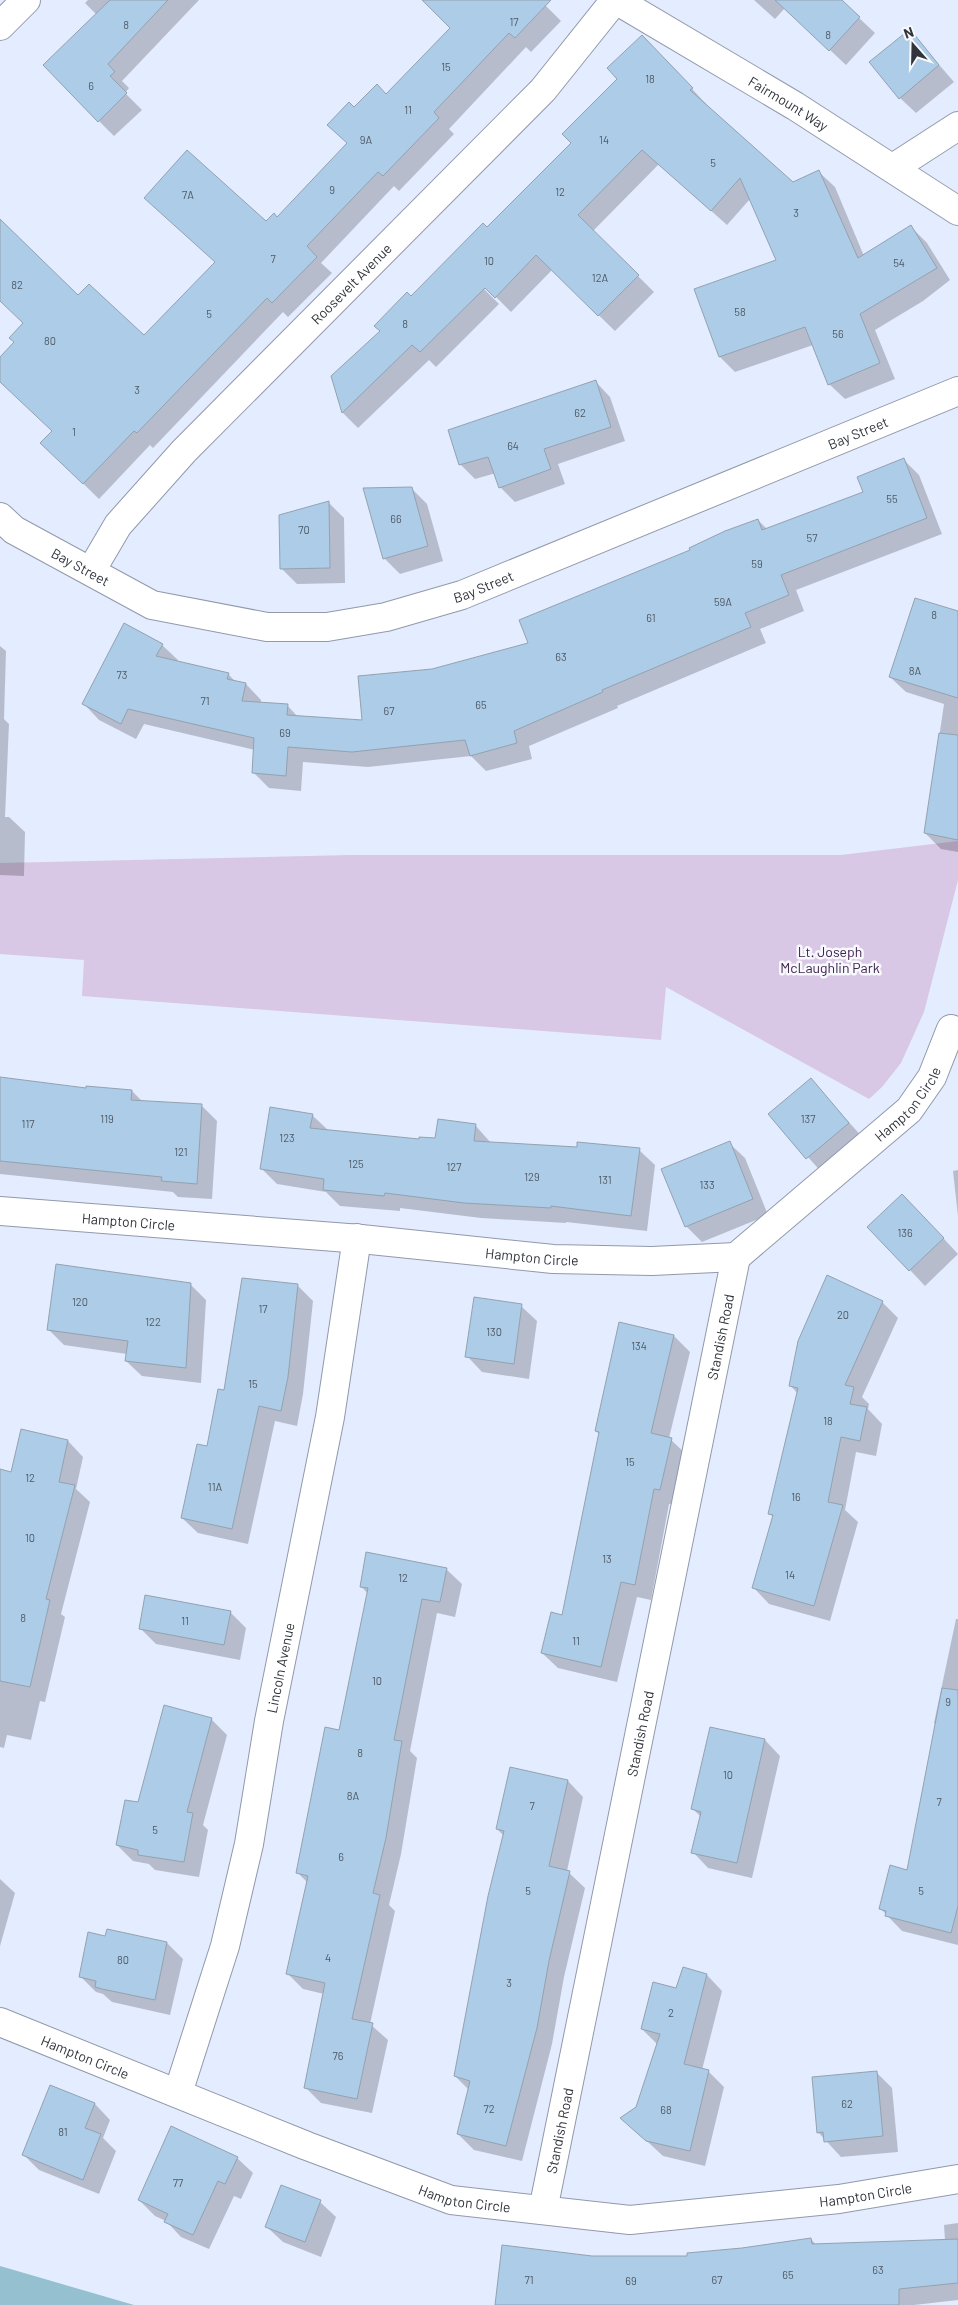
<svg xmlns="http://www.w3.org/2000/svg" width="958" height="2305" font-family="Barlow,sans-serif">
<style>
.green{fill:#d9c7e6}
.water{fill:#95c0cf}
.shadow{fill:#0003}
.building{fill:#accce7;stroke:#93a2b0}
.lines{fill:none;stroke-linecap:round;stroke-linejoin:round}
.minor-casing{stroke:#9199aa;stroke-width:30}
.minor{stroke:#fff;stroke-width:28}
.labels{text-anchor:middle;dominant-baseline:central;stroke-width:5;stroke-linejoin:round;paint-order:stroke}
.number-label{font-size:11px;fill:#505a66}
.street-label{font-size:14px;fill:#31343b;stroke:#f8f9fd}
.park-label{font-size:14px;fill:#3d224e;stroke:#f8f9fd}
</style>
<rect width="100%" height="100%" fill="#e4ecff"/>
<polygon class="green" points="958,841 958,880 924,1012 901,1063 882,1087 869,1099 666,987 661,1040 82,996 84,960 0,954 0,863 350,855 841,855"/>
<polygon class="water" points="0,2266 134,2305 0,2305"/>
<g class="shadow">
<polygon points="88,0 199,0 122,81 129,88 125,93 142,110 114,136 99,121 97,15 85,3"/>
<polygon points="423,0 540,0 561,21 531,52 526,47 449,129 454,134 399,191 394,186 321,263 332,273 288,317 283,312 153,448 150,445 99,499 57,458 53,431 0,381 0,359 15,343 24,323 0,299 0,220 78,297 144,337 266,223 277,219 348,144 354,108 387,96 451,28"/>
<polygon points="754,0 840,0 875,33 846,65 785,8 775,19"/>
<polygon points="909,30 954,82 916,113 900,98"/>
<polygon points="658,52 707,105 706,106 793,183 819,172 835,187 864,256 911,227 927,243 950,280 923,301 875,330 895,379 845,399 829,384 813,345 735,372 720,357 778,261 750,199 727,225 659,164 593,231 654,292 615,331 552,270 511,312 481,282 479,284 499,304 436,367 429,360 358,428 343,413 333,377 382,331 411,298 487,229 573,143"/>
<polygon points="596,382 610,397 625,441 558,464 565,484 515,502 500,487 496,473 475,479 460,464"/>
<polygon points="904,460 919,475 942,534 796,590 804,611 760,629 766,643 617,706 618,708 529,746 532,759 486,771 471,756 368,767 303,762 301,791 269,788 253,772 255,750 144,724 136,739 99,720 84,704 162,645 178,660 177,662 228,674 236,682 246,684 261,700 261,703 287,705 298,717 364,721 432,670 530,644 691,550 758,520 767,529 864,492"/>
<polygon points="411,488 427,504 443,561 400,574 384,558"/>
<polygon points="328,502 344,518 345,583 297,584 281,568"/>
<polygon points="958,613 958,852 941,849 925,833 944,704 906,692 890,677"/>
<polygon points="0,646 6,651 4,719 9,724 5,817 9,817 25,832 24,876 0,875"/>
<polygon points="0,1078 87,1089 132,1091 143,1102 201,1105 217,1121 212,1199 178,1197 173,1192 0,1174"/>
<polygon points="811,1080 864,1139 823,1174 770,1114"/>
<polygon points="312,1115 328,1130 420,1140 436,1139 475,1125 491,1143 639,1150 655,1165 647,1231 566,1222 566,1223 481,1218 400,1208 400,1211 340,1206 326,1192 277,1184 261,1168"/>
<polygon points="729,1143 745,1158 768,1215 702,1242 686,1226"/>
<polygon points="958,1170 958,1216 953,1171"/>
<polygon points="918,1211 958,1254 925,1286 910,1270"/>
<polygon points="190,1284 206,1300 201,1383 142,1376 126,1361 127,1354 64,1345 48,1329"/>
<polygon points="297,1285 313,1301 303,1394 297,1426 275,1421 248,1544 198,1533 182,1518 208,1447 225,1391"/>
<polygon points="882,1302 898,1318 862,1397 869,1404 868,1409 882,1424 876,1456 856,1452 845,1510 858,1522 830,1621 769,1604 754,1588 774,1518 770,1514 798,1394 790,1385"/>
<polygon points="521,1306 537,1321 529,1379 482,1372 467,1356"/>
<polygon points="620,1323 674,1336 690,1352 669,1438 687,1455 676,1505 669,1504 651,1600 637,1597 617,1682 558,1668 542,1653 563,1616 600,1435 596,1431"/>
<polygon points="68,1441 83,1457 76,1489 90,1502 61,1614 65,1617 45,1702 40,1701 31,1740 7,1735 4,1748 0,1747 0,1471 12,1473"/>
<polygon points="446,1569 462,1584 455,1617 437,1613 410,1751 417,1758 401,1854 389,1905 395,1911 370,2024 388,2040 372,2113 321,2103 305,2087 324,1994 303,1989 288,1974 308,1883 297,1872 340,1731 368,1594 361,1586"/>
<polygon points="230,1612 246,1628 240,1660 156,1644 140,1628"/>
<polygon points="956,1619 958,1619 958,1945 902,1931 880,1908 908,1871 936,1725 934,1723"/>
<polygon points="211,1719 227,1735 203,1825 208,1830 199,1877 155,1870 149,1864 133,1861 117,1845 139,1804"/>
<polygon points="711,1728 765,1740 780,1756 752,1878 708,1868 693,1852 701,1817 693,1809"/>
<polygon points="511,1768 568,1781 583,1797 567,1871 585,1888 564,1977 552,2044 522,2161 474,2150 458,2134 469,2090 455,2076 504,1836 497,1829"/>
<polygon points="0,1879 15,1893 0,1946"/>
<polygon points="108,1931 167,1943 183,1959 170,2015 112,2002 103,1994 96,1992 80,1976 106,1937"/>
<polygon points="707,1975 722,1991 702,2070 708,2071 724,2087 705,2166 663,2156 622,2118 637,2108 658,2045 642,2029 677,1990"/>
<polygon points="877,2073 892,2088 898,2152 841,2157 818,2132"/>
<polygon points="50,2087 95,2104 110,2120 103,2138 116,2151 99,2194 39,2170 24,2155"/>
<polygon points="237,2158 253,2173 241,2199 234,2196 209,2249 181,2237 166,2221 155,2216 139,2200"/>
<polygon points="320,2202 336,2217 321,2257 283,2242 267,2227"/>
<polygon points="958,2223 958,2300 914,2305 496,2305 592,2257 689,2257 811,2239 817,2246 945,2241 944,2225"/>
</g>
<g class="building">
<polygon points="110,0 168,0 108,64 115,72 110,76 127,93 98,122 43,65"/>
<polygon points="422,0 551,0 515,38 509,33 434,112 439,118 383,176 378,172 307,246 317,257 272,303 267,298 137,433 134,431 83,484 40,443 52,431 0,382 0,357 14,342 9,338 23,323 0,301 0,219 78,295 89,284 144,335 215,262 144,198 187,150 266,221 274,213 277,217 347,143 327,125 349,102 354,107 377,84 386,94 450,28"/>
<polygon points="775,0 842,0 860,17 829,51"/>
<polygon points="910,29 939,65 899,99 869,62"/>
<polygon points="642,35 693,88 690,90 793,182 819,170 858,258 911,225 937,268 860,314 880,363 828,385 805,327 719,357 694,289 776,260 740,178 711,211 642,150 578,215 639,275 598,316 536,255 495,298 485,288 420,352 412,345 342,413 331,376 380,331 374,326 407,292 411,296 483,223 487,227 571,143 562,134 617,79 607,68"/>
<polygon points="596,380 611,427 544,449 551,469 499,488 488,457 459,465 448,430"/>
<polygon points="904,458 927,518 781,575 789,595 745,613 751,627 602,690 603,692 514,731 517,743 470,756 465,740 352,752 288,747 286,776 252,773 254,738 128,709 121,724 82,704 124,623 163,644 156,656 229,673 227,679 246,683 242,701 288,704 287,715 362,720 358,676 432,669 528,643 519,620 690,550 689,548 725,531 758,519 762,530 863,492 857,477"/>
<polygon points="412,487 428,546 383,559 363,488"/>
<polygon points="329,501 330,568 280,569 279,515"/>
<polygon points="915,598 958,611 958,698 889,677"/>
<polygon points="939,733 958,735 958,840 924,833"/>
<polygon points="0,1077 86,1088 86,1086 132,1090 131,1100 202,1104 197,1184 161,1181 162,1177 0,1161"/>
<polygon points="811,1078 849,1123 806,1159 768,1114"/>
<polygon points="270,1107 313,1114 310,1128 419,1139 419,1137 435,1138 438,1119 476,1124 474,1141 577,1147 577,1142 640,1148 631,1216 551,1206 551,1208 464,1203 385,1193 384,1196 323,1190 324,1179 260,1169"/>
<polygon points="730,1141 753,1199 685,1227 661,1169"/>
<polygon points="902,1194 944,1238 909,1271 867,1227"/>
<polygon points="56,1264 191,1283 186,1368 125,1361 128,1341 47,1330"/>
<polygon points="827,1275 883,1301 845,1385 854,1387 850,1404 867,1407 860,1441 841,1437 828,1502 843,1505 814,1606 752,1588 773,1515 768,1514 798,1388 789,1386 798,1341"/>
<polygon points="242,1278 298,1284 288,1377 281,1411 259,1406 232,1529 181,1518 197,1444 207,1446 218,1389 224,1390"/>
<polygon points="474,1297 522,1304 514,1364 465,1357"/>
<polygon points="619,1322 674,1335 651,1433 672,1438 660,1490 654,1489 635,1585 621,1582 601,1667 541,1653 551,1612 562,1615 599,1432 595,1431"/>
<polygon points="21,1429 68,1440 59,1482 75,1485 46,1599 50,1600 30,1687 0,1681 0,1469 11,1472"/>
<polygon points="366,1552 447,1568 440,1602 422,1599 394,1740 402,1741 386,1838 373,1893 380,1895 352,2019 373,2023 357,2099 304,2088 325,1983 286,1974 308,1876 296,1873 325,1727 339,1730 368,1588 360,1587"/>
<polygon points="145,1595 231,1611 224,1645 139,1629"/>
<polygon points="942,1688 958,1690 958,1906 951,1933 885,1916 886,1911 879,1909 890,1865 907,1870"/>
<polygon points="164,1705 212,1718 187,1812 193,1813 184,1862 138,1855 138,1850 116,1845 125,1800 138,1802"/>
<polygon points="710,1727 765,1739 737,1863 691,1853 701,1812 691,1809"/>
<polygon points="510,1767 568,1780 549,1866 570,1871 549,1961 537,2028 506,2146 457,2134 470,2081 454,2076 488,1896 504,1831 496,1829"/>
<polygon points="107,1929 167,1942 155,2000 102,1989 95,1987 96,1981 79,1977 88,1932 105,1936"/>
<polygon points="683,1967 707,1974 684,2064 709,2070 690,2151 646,2141 620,2118 636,2107 660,2034 641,2029 653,1982 676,1988"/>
<polygon points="877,2071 883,2136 824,2142 823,2132 817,2133 812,2077"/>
<polygon points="50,2085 95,2103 85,2128 101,2134 83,2180 22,2155"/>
<polygon points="171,2126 238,2157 225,2184 218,2181 193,2235 164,2222 168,2214 138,2200"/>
<polygon points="281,2185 321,2200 305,2242 265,2227"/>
<polygon points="811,2238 812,2244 958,2239 958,2283 899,2289 899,2305 495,2305 502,2245 592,2256 687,2256 687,2253 742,2248"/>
</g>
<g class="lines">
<defs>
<g id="minor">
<path id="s1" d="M616,0L795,106L958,211"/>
<polyline points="0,26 26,0"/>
<polyline points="893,168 958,126"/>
<path id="s2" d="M0,517L14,530L152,605L267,627H327L386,617L462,595L958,391"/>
<path id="s3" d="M91,571L118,525L184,451L543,90L615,0"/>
<path id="s4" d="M0,1211L361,1239L553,1259L652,1261L736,1257L909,1110L932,1077L951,1029L958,1035"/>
<path id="s5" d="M0,2022L307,2146L451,2200L630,2220L839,2199L958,2179"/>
<path id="s6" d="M178,2093L225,1946L249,1844L269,1721L330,1417L357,1238"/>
<path id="s7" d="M543,2210L736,1257"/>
</g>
</defs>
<use href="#minor" class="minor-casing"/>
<use href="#minor" class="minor"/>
</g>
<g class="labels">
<g class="number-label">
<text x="514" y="21">17</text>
<text x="126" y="24">8</text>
<text x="828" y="34">8</text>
<text x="446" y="66">15</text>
<text x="650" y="78">18</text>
<text x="91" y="85">6</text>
<text x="408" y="109">11</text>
<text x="366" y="139">9A</text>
<text x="604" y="139">14</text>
<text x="713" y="162">5</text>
<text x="332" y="189">9</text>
<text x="560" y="191">12</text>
<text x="188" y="194">7A</text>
<text x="796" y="212">3</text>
<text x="273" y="258">7</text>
<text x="489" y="260">10</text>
<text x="899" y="262">54</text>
<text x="600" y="277">12A</text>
<text x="17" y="284">82</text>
<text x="740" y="311">58</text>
<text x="209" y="313">5</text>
<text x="405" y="323">8</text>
<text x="838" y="333">56</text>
<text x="50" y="340">80</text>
<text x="137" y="389">3</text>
<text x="580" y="412">62</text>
<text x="74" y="431">1</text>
<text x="513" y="445">64</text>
<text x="892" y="498">55</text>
<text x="396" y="518">66</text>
<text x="304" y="529">70</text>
<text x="812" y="537">57</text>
<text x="757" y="563">59</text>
<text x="723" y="601">59A</text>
<text x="934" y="614">8</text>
<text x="651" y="617">61</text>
<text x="561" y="656">63</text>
<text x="915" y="670">8A</text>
<text x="122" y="674">73</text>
<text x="205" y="700">71</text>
<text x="481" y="704">65</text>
<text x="389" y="710">67</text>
<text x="285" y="732">69</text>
<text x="107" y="1118">119</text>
<text x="808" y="1118">137</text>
<text x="28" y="1123">117</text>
<text x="287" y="1137">123</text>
<text x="181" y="1151">121</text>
<text x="356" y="1163">125</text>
<text x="454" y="1166">127</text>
<text x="532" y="1176">129</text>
<text x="605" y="1179">131</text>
<text x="707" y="1184">133</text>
<text x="905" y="1232">136</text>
<text x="80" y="1301">120</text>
<text x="263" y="1308">17</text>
<text x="843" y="1314">20</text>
<text x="153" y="1321">122</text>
<text x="494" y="1331">130</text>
<text x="639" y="1345">134</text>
<text x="253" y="1383">15</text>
<text x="828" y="1420">18</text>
<text x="630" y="1461">15</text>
<text x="30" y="1477">12</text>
<text x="215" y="1486">11A</text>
<text x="796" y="1496">16</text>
<text x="30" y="1537">10</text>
<text x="607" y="1558">13</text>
<text x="790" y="1574">14</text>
<text x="403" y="1577">12</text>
<text x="23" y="1617">8</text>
<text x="185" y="1620">11</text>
<text x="576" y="1640">11</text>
<text x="377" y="1680">10</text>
<text x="948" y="1701">9</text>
<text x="360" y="1752">8</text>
<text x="728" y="1774">10</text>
<text x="353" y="1795">8A</text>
<text x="939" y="1801">7</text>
<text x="532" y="1805">7</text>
<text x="155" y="1829">5</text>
<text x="341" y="1856">6</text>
<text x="528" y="1890">5</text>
<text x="921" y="1890">5</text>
<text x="328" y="1957">4</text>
<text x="123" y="1959">80</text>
<text x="509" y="1982">3</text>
<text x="671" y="2012">2</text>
<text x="338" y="2055">76</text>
<text x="847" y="2103">62</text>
<text x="489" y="2108">72</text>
<text x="666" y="2109">68</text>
<text x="63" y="2131">81</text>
<text x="178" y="2182">77</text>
<text x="878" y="2269">63</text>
<text x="788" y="2274">65</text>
<text x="529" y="2279">71</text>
<text x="717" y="2279">67</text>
<text x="631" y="2280">69</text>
</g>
<g class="street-label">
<text stroke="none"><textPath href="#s1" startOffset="201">Fairmount Way</textPath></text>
<text stroke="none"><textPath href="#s3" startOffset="389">Roosevelt Avenue</textPath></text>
<text stroke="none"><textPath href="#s2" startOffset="920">Bay Street</textPath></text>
<text stroke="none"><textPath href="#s2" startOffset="95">Bay Street</textPath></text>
<text stroke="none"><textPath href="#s2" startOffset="515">Bay Street</textPath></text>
<text stroke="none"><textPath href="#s4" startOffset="969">Hampton Circle</textPath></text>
<text stroke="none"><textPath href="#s4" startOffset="129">Hampton Circle</textPath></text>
<text stroke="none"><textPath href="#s4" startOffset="534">Hampton Circle</textPath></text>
<text stroke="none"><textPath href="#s7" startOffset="891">Standish Road</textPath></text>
<text stroke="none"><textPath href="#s6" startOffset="438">Lincoln Avenue</textPath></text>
<text stroke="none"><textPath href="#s7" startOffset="486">Standish Road</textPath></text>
<text stroke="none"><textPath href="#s5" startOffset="92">Hampton Circle</textPath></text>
<text stroke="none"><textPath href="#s7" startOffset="81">Standish Road</textPath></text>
<text stroke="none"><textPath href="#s5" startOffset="902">Hampton Circle</textPath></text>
<text stroke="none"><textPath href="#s5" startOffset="498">Hampton Circle</textPath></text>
</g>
<g class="park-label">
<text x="830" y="951">Lt. Joseph<tspan x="830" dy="16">McLaughlin Park</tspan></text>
</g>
</g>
<g transform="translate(913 45) rotate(340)" stroke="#f8f9fd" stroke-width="4" paint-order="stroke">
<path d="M0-4L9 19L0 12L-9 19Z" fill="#31343b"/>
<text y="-8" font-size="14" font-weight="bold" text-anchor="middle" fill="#31343b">N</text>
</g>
</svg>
